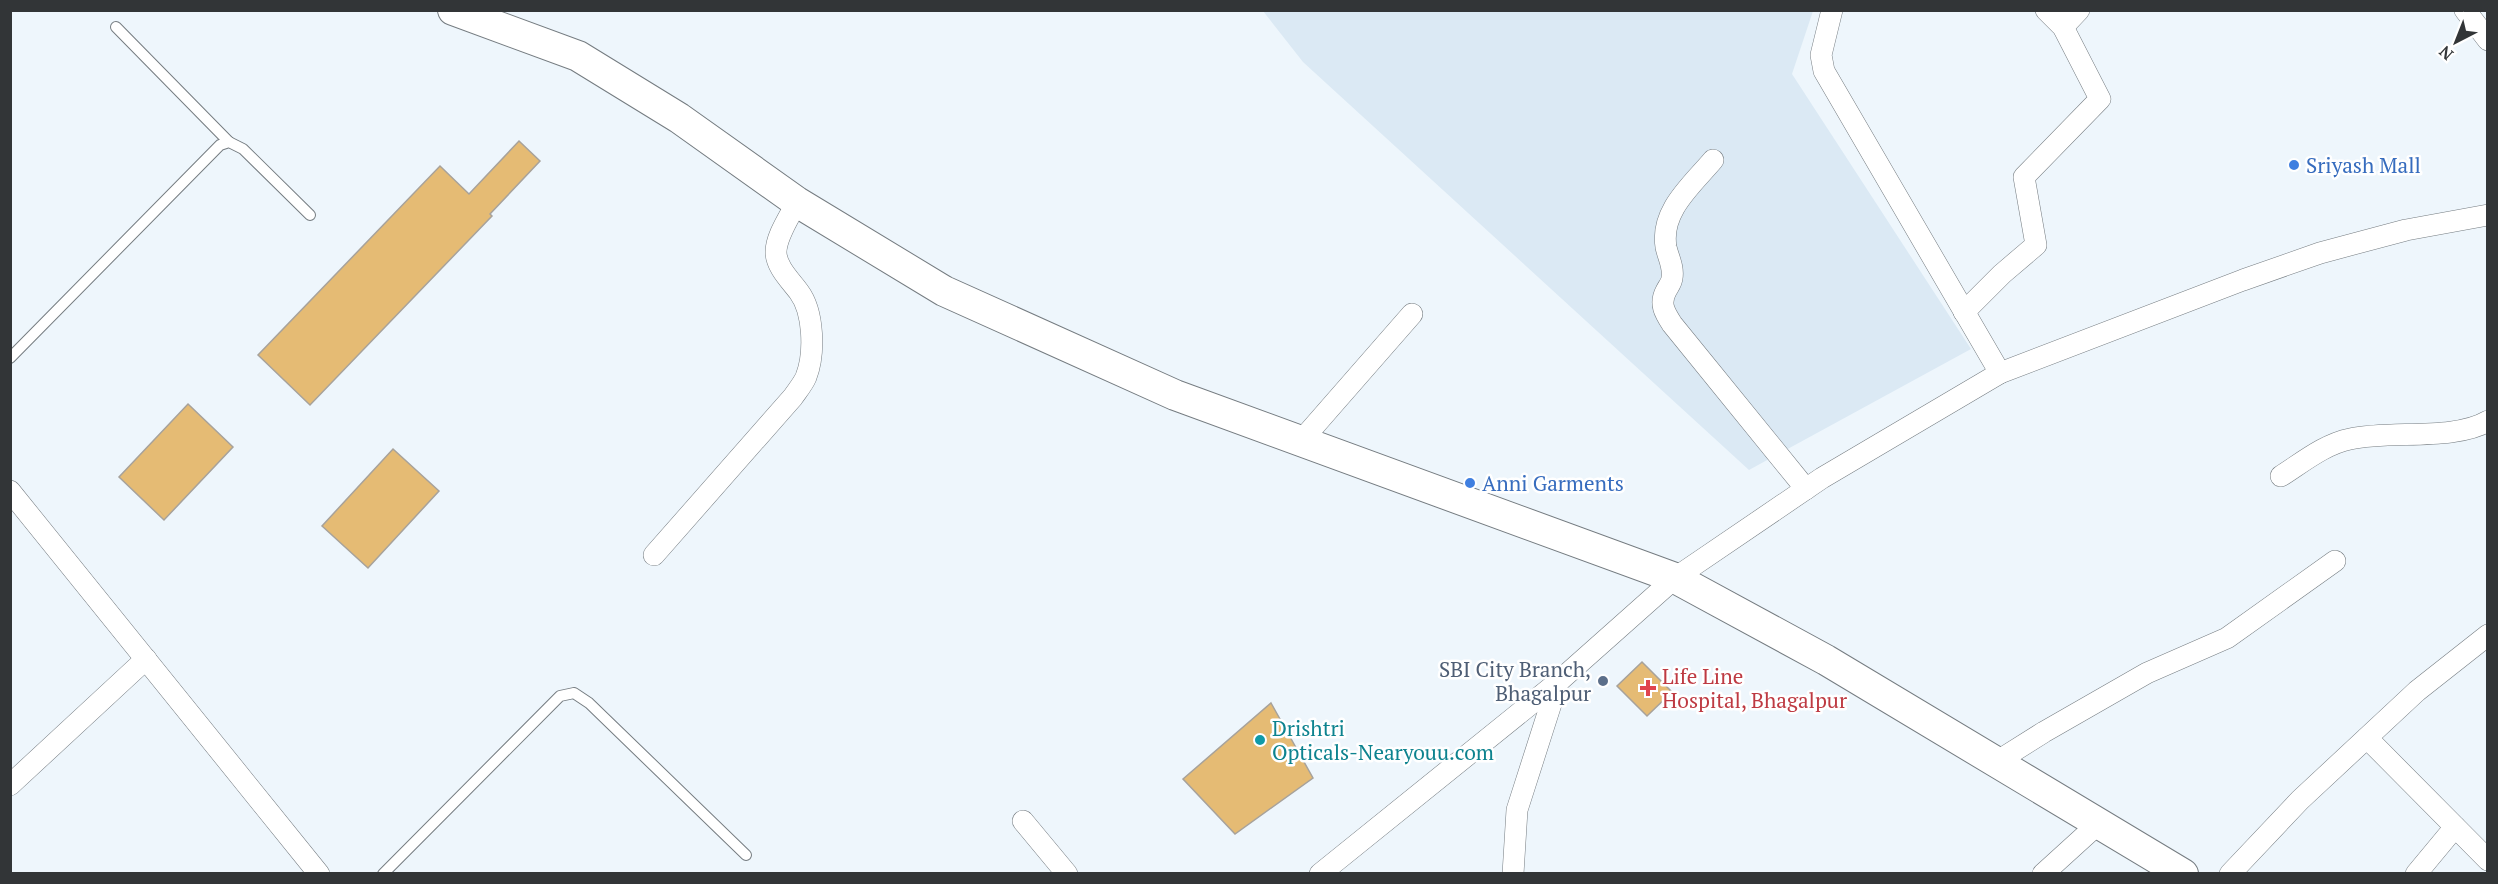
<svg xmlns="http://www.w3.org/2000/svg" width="2498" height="884" font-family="'PT Serif',serif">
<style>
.built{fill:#dbe9f4}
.building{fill:#e5bb74;stroke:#a7a29b;stroke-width:1.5}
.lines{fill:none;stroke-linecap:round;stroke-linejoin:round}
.service-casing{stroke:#757c81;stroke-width:12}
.minor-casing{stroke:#757c81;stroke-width:22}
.secondary-casing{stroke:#757c81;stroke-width:32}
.service{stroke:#fff;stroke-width:10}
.minor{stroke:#fff;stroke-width:21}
.secondary{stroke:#fff;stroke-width:30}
.shop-dot{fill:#3f7fe0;stroke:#fff;stroke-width:2}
.service-dot{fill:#5c6f8a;stroke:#fff;stroke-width:2}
.health-dot{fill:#e0444e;stroke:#fff;stroke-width:2}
.culture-dot{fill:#0f9aa8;stroke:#fff;stroke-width:2}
.labels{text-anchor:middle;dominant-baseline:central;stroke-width:5;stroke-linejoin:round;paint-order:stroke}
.shop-label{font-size:21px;fill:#366cbe;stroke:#fff;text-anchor:start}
.service-label{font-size:21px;fill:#4e5e75;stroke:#fff;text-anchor:end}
.health-label{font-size:21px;fill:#be3a42;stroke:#fff;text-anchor:start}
.culture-label{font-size:21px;fill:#0d838f;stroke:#fff;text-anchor:start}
</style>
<rect width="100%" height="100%" fill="#eef6fc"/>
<polygon class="built" points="1263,11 1813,11 1792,74 1971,349 1749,470 1303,62"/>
<g class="building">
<polygon points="519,141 540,161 490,214 492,216 310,405 258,355 440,166 469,194"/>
<polygon points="188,404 233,447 164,520 119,477"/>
<polygon points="393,449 439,491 368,568 322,526"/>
<polygon points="1642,662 1672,692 1647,716 1617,686"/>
<polygon points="1271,703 1313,778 1235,834 1183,779"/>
</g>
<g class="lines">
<defs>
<g id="service">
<polyline points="116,27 229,142"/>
<polyline points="10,358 220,145 229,142 243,149 310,215"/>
<polyline points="383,874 560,696 574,693 589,703 746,855"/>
</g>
<g id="minor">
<polyline points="1832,10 1821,55 1824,71 2000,373"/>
<polyline points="2465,10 2488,40"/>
<polyline points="2063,27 2079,10"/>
<path d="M1713,160C1692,185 1660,211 1666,247C1668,257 1674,267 1672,278C1672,282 1668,287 1666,291C1659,304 1665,313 1672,324L1806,489"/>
<polyline points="1964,312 2002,274 2036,245 2024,177 2100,99 2063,27 2046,10"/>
<polyline points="1301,441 1412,314"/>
<path d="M2281,476C2303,462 2325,444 2350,439C2391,430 2454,441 2488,421"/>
<polyline points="10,491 319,874"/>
<path d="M654,555L793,397C797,391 803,384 806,377C815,354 814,312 799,292C791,281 776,267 776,252C776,236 790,216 797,202"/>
<polyline points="2367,738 2488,860"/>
<polyline points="1998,761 2044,732 2147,673 2227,638 2335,561"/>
<polyline points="10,785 146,659"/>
<polyline points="1023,821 1067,874"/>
<polyline points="1320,874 1558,682 1675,578 1822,478 2000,373 2243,280 2320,253 2406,230 2488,215"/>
<polyline points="1513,874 1517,810 1558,682"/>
<polyline points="2043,874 2098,824"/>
<polyline points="2230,874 2300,800 2417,691 2488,635"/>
<polyline points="2416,874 2455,827"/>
</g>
<polyline id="secondary" points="453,10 578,56 679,118 797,202 944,291 1175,395 1675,578 1826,660 2183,874"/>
</defs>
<use href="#service" class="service-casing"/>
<use href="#minor" class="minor-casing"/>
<use href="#secondary" class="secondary-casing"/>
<use href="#service" class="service"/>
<use href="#minor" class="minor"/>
<use href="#secondary" class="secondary"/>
</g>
<g class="shop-dot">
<circle cx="2294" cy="165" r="6"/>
<circle cx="1470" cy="483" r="6"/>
</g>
<circle class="service-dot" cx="1603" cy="681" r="6"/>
<path class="health-dot" d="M1645 679h6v6h6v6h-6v6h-6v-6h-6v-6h6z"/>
<circle class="culture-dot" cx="1260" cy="740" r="6"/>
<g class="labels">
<g class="shop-label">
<text x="2306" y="165">Sriyash Mall</text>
<text x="1482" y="483">Anni Garments</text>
</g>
<g class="service-label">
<text x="1591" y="669">SBI City Branch,<tspan x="1591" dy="24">Bhagalpur</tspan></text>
</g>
<g class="health-label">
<text x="1662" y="676">Life Line<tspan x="1662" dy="24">Hospital, Bhagalpur</tspan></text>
</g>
<g class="culture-label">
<text x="1272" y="728">Drishtri<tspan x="1272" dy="24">Opticals-Nearyouu.com</tspan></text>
</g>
</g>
<rect width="2498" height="884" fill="none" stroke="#323537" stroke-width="24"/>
<g transform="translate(2456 42) rotate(222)" stroke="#ffffff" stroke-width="4.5" paint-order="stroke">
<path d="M0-4.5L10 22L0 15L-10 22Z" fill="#323537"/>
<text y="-9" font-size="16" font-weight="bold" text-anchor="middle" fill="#323537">N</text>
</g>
</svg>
